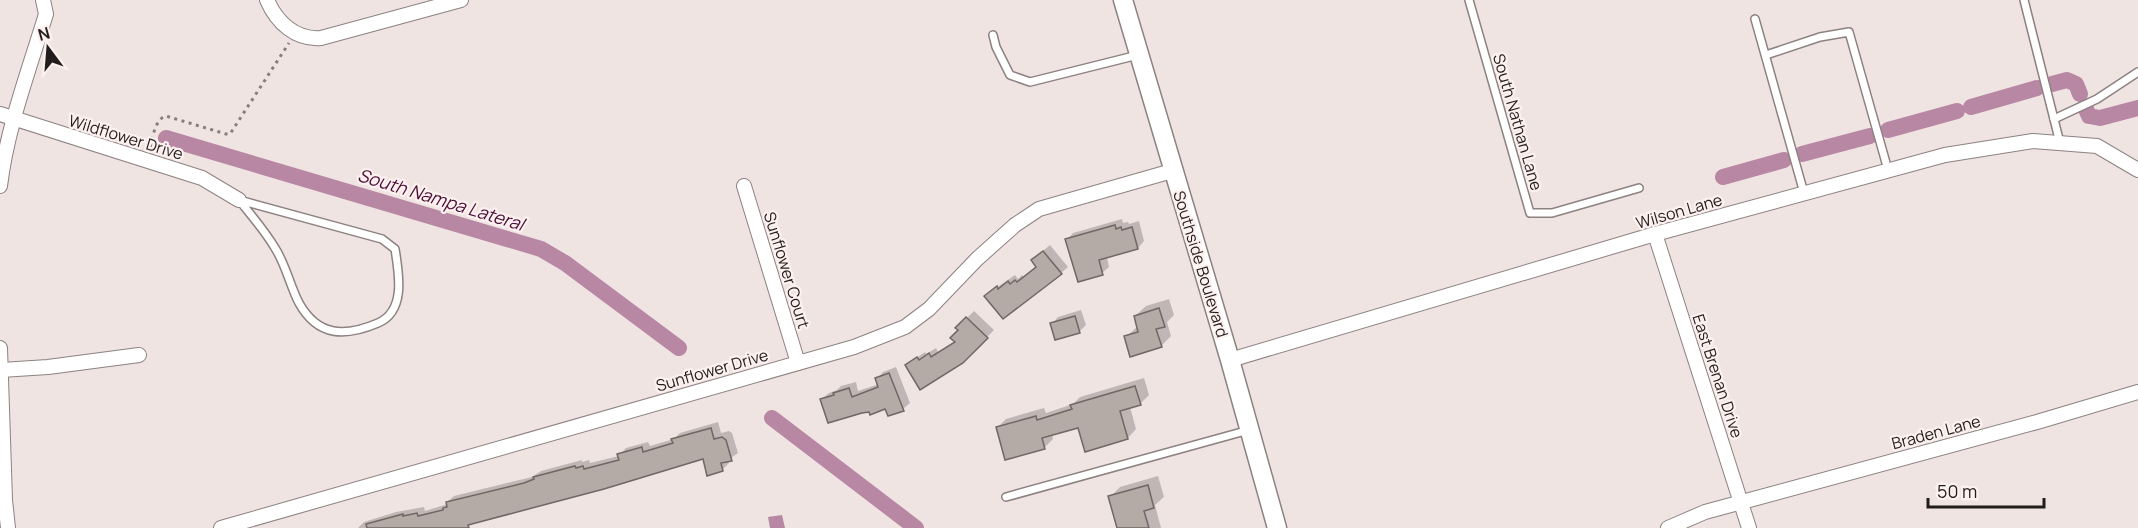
<svg xmlns="http://www.w3.org/2000/svg" width="2138" height="528" font-family="Manrope,sans-serif">
<style>
.water{fill:#b887a3}
.shadow{fill:#0003}
.lines{fill:none;stroke-linecap:round;stroke-linejoin:round}
.canal{stroke:#b887a3;stroke-width:16}
.building{fill:#b4aba6;stroke:#706763;stroke-width:1.5}
.lane-casing{stroke:#8c8280;stroke-width:10}
.street-casing{stroke:#8c8280;stroke-width:16}
.secondary-casing{stroke:#8c8280;stroke-width:21}
.path{stroke:#867e7d;stroke-width:3;stroke-dasharray:3 4.5;stroke-linecap:butt}
.lane{stroke:#fff;stroke-width:7}
.street{stroke:#fff;stroke-width:14}
.secondary{stroke:#fff;stroke-width:18}
.labels{text-anchor:middle;dominant-baseline:central;stroke-width:4.5;stroke-linejoin:round;paint-order:stroke}
.street-label{font-size:16px;fill:#211d1c;stroke:#fdf1f0}
.water-label{font-size:18px;font-style:italic;fill:#4b0f37;stroke:#fdf1f0}
</style>
<rect width="100%" height="100%" fill="#f0e4e3"/>
<polygon class="water" points="782,515 785,528 770,528 768,517"/>
<g class="shadow">
<polygon points="1122,219 1123,223 1128,222 1129,224 1139,221 1144,241 1138,248 1107,257 1109,267 1102,273 1067,240 1073,233"/>
<polygon points="1050,245 1068,267 1036,294 993,290 1015,275 1018,279 1022,275 1024,277 1037,266 1039,254"/>
<polygon points="1169,299 1174,315 1167,322 1171,336 1161,346 1126,337 1138,326 1135,316 1146,306"/>
<polygon points="1081,310 1086,325 1079,332 1052,324 1058,317"/>
<polygon points="974,311 994,330 962,362 906,365 925,352 926,354 936,348 938,352 956,341 960,330 957,328"/>
<polygon points="896,367 910,403 903,409 886,407 870,410 822,399 829,393 837,390 841,386 856,382 858,391 879,384 877,379 883,372"/>
<polygon points="1144,378 1149,395 1140,404 1130,407 1136,429 1128,438 1079,426 1052,433 1053,439 1045,447 1006,458 997,428 1006,419 1044,408 1046,413 1073,404 1080,397"/>
<polygon points="718,422 721,433 729,431 732,433 738,453 728,460 729,463 722,470 704,458 472,523 468,526 460,528 358,528 364,522 396,512 424,507 425,511 448,504 447,502 454,496 532,477 541,471 582,460 582,462 589,460 590,463 619,456 626,448 648,442 650,446 674,439 680,433"/>
<polygon points="1158,476 1164,497 1155,505 1161,528 1119,528 1110,497 1120,487"/>
</g>
<g class="lines">
<g class="canal">
<polyline points="2052,84 2067,80 2076,84 2080,94"/>
<polyline points="1971,107 2037,88"/>
<polyline points="2086,109 2089,116 2100,118 2138,108"/>
<polyline points="1888,130 1957,111"/>
<polyline points="166,138 541,249 565,263 679,348"/>
<polyline points="1802,154 1870,136"/>
<polyline points="1723,177 1784,160"/>
<polyline points="772,418 916,528"/>
</g>
</g>
<g class="building">
<polygon points="1115,225 1116,229 1121,227 1122,230 1132,227 1138,249 1099,260 1103,275 1078,282 1065,239"/>
<polygon points="1043,251 1062,274 1003,319 984,296 997,286 998,289 1008,281 1010,284 1015,280 1017,282 1036,267 1031,260"/>
<polygon points="1159,308 1165,327 1156,329 1162,347 1130,357 1124,336 1138,332 1134,316"/>
<polygon points="1075,316 1080,333 1055,340 1050,323"/>
<polygon points="966,317 988,338 963,363 920,390 905,365 917,357 919,360 929,353 931,357 955,342 950,338 958,330 955,328"/>
<polygon points="889,373 904,411 888,416 885,409 870,415 869,412 862,413 828,423 820,399 834,395 833,393 849,388 852,397 878,387 875,378"/>
<polygon points="1135,386 1141,405 1120,411 1128,439 1085,452 1078,428 1042,438 1045,449 1005,460 996,427 1036,416 1037,420 1072,409 1070,405"/>
<polygon points="711,428 714,439 722,437 726,440 732,461 721,463 723,471 707,476 703,459 604,489 468,525 469,528 367,528 366,524 403,514 403,516 417,513 418,516 443,510 443,508 447,507 446,502 524,483 534,479 533,477 575,466 576,468 583,466 584,469 619,460 617,454 642,447 643,452 673,443 671,439"/>
<polygon points="1148,485 1154,508 1144,511 1149,528 1117,528 1108,496"/>
</g>
<g class="lines">
<defs>
<g id="lane">
<polyline points="1469,0 1530,213 1552,213 1639,188"/>
<polyline points="2024,0 2060,143"/>
<polyline points="1755,19 1804,193"/>
<polyline points="993,35 996,47 1010,75 1030,82 1138,55"/>
<polyline points="1766,55 1820,37 1849,32 1888,170"/>
<polyline points="2054,119 2097,99 2138,72"/>
<path d="M239,200L382,239L395,249C399,274 406,311 378,323C345,337 318,337 299,303C290,286 286,265 275,248C265,231 251,215 239,200Z"/>
<polyline points="1006,497 1249,430"/>
</g>
<g id="street">
<path d="M267,0C277,23 296,40 321,38L461,0"/>
<polyline points="0,114 202,178 239,200"/>
<path d="M0,186C7,128 29,70 46,14L43,0"/>
<polyline points="744,186 798,363"/>
<polyline points="1655,234 1749,528"/>
<polyline points="0,348 5,500 8,528"/>
<polyline points="1230,360 1655,234 1945,155 2033,141 2097,146 2138,170"/>
<polyline points="1,370 48,367 139,355"/>
<polyline points="221,528 854,347 905,327 929,309 977,259 1015,225 1039,209 1172,171"/>
<polyline points="1668,528 1705,512 2037,422 2138,392"/>
</g>
<polyline id="secondary" points="1123,0 1230,360 1277,528"/>
</defs>
<use href="#lane" class="lane-casing"/>
<use href="#street" class="street-casing"/>
<use href="#secondary" class="secondary-casing"/>
<path class="path" d="M150,147C153,137 155,119 166,116L226,134H230L289,43"/>
<use href="#lane" class="lane"/>
<use href="#street" class="street"/>
<use href="#secondary" class="secondary"/>
</g>
<g class="labels">
<g class="street-label">
<text transform="translate(1518 122) rotate(74)">South Nathan Lane</text>
<text transform="translate(126 137) rotate(17)">Wildflower Drive</text>
<text transform="translate(1679 211) rotate(-16)">Wilson Lane</text>
<text transform="translate(1201 264) rotate(73)">Southside Boulevard</text>
<text transform="translate(787 270) rotate(73)">Sunflower Court</text>
<text transform="translate(712 370) rotate(-16)">Sunflower Drive</text>
<text transform="translate(1718 376) rotate(72)">East Brenan Drive</text>
<text transform="translate(1936 432) rotate(-15)">Braden Lane</text>
</g>
<g class="water-label">
<text transform="translate(441 199) rotate(17)">South Nampa Lateral</text>
</g>
</g>
<g transform="translate(48 48) rotate(344)" stroke="#fdf1f0" stroke-width="4.5" paint-order="stroke">
<path d="M0-4.5L10 22L0 15L-10 22Z" fill="#211d1c"/>
<text y="-9" font-size="16" font-weight="bold" text-anchor="middle" fill="#211d1c">N</text>
</g>
<path d="M1928 498v9h116v-9" fill="none" stroke="#211d1c" stroke-width="3"/>
<text x="1937" y="498" font-size="18" fill="#211d1c" stroke="#fdf1f0" stroke-width="4.5" paint-order="stroke">50 m</text>
</svg>
